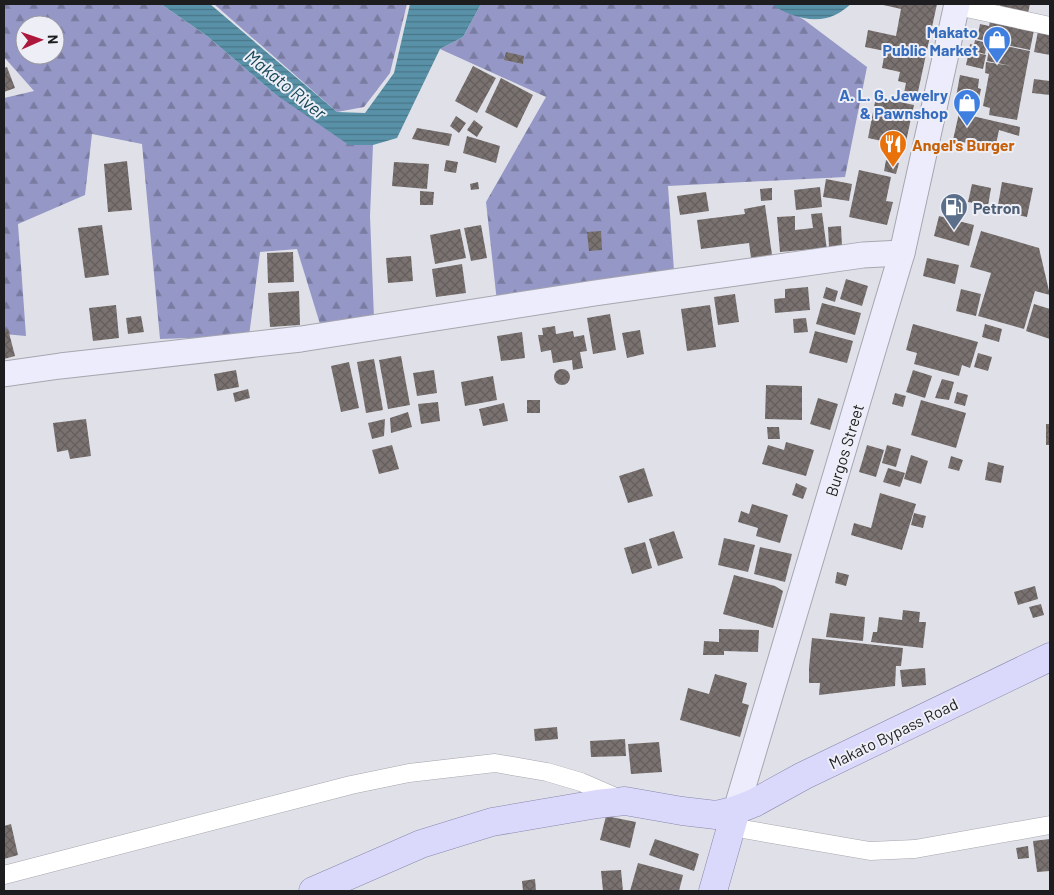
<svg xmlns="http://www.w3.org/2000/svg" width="1054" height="895" font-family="Barlow,sans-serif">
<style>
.forest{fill:url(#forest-firs);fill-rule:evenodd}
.water{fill:url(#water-rules)}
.building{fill:url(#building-cross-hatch)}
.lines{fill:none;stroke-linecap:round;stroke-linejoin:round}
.street-casing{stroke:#a6a6ae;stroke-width:19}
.secondary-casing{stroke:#a6a6ae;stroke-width:27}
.primary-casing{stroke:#8887ad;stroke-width:29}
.street{stroke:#fff;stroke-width:18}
.secondary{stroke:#edecfd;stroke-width:25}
.primary{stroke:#dad9fb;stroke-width:28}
.labels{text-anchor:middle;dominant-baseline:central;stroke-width:4;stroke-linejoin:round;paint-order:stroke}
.shop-label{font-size:16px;font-weight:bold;fill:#366cbe;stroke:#edeef6;text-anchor:end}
.food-label{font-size:16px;font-weight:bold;fill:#c56008;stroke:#edeef6;text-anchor:start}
.service-label{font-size:16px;font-weight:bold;fill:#4e5e75;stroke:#edeef6;text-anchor:start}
.street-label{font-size:16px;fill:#1d1d20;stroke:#edeef6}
.water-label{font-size:18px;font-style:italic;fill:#164658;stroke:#edeef6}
</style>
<defs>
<pattern id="forest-firs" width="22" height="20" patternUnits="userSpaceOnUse" patternTransform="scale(1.25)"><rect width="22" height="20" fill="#9597c6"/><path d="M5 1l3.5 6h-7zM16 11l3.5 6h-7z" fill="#797ba0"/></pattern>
<pattern id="water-rules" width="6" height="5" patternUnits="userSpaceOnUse" patternTransform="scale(1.25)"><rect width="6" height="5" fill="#5991a8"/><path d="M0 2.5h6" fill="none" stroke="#497688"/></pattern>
<pattern id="building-cross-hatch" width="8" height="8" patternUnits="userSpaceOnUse" patternTransform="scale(1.25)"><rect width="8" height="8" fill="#7a7270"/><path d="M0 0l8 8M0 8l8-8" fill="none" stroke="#635d5c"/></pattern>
</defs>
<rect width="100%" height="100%" fill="#e0e1e8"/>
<g class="forest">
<path d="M4,4H161L207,36L275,94L373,145L370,216L374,318L320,324L297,249L260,252L249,336L160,339L142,144L92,134L85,195L18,224L26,336L4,334V98L34,91L4,57ZM25,25H55V55H25Z"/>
<polygon points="214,4 407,4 390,73 364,107 337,112"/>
<polygon points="481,4 771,4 803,19 867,67 845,177 668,186 674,271 497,302 486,202 546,97 440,49 463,37"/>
</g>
<g class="water">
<polygon points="161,4 210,4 337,112 365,113 394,73 410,4 481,4 463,37 440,49 397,138 373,145 349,145 275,94 207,36"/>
<path d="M771,4H851C846,8 840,13 835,15C814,25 789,16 771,4Z"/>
</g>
<g class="building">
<polygon points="879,4 937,4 916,101 903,98 906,83 898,81 900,72 882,68 885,51 865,47 868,30 896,36 901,9"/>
<polygon points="1001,4 1030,4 1028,13 1000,6"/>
<polygon points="991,17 1035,25 1030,50 977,39 980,24 989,26"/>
<polygon points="1038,31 1050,33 1050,55 1034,52"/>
<polygon points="975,40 987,43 985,54 969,50 970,44 974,45"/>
<polygon points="990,43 1030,51 1017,120 989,115 990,108 983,106 989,74 985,73 986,62 1012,66 987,61"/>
<polygon points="969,51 986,55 983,69 966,65"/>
<polygon points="506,52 524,56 523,64 504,60"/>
<polygon points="473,66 496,78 477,113 455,101"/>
<polygon points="7,67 15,88 4,92 4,68"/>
<polygon points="960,75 979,79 978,88 981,89 976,113 954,108"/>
<polygon points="501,78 533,95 517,128 485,112"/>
<polygon points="1034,79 1050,81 1050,95 1032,93"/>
<polygon points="876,97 914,105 905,146 868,138"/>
<polygon points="959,113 1020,127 1019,136 999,130 995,149 953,140"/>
<polygon points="456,116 466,123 459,133 450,126"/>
<polygon points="474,120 483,127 477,137 467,130"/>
<polygon points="417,128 452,134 449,146 412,139"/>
<polygon points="467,136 500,146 496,163 463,153"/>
<polygon points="446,160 458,162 456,173 444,171"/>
<polygon points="886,160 899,163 896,174 884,171"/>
<polygon points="127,161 132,210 108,212 104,164"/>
<polygon points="394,162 429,164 427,189 392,186"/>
<polygon points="859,170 891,177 886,201 893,202 887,225 849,217"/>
<polygon points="826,179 852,184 849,201 823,197"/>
<polygon points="478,182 479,189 471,190 470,184"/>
<polygon points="1002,182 1033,188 1027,217 997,211"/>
<polygon points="972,184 991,188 988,206 968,202"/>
<polygon points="820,187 822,207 796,210 794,190"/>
<polygon points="772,188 772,200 761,201 760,189"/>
<polygon points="420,191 434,192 433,205 420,205"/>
<polygon points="706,192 709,211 680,215 677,196"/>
<polygon points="765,205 772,255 751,258 749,243 701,249 697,220 745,214 744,209"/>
<polygon points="822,213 827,250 813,252 815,249 780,252 777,217 795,216 795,230 813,228 811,214"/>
<polygon points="939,216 974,225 969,246 934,236"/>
<polygon points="102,225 109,275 85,278 78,228"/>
<polygon points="481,225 487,258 471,261 464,228"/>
<polygon points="841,226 842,247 829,247 828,227"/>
<polygon points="460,229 466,258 435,264 430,235"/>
<polygon points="601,231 602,250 589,251 587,232"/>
<polygon points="981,231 1039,248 1050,295 1035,291 1024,329 978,316 991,273 970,267"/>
<polygon points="293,252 294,282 268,283 267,253"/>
<polygon points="411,256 413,281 388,283 386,258"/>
<polygon points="927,258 959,265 955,284 923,276"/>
<polygon points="462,264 466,293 436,297 432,269"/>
<polygon points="846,279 868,286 862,306 840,299"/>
<polygon points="808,287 810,310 775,313 774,299 785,298 785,289"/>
<polygon points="826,287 838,291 835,302 823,298"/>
<polygon points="961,289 981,294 976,316 956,311"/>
<polygon points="299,291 300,325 270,327 268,293"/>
<polygon points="735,294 739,322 718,325 714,297"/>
<polygon points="822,303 861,313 855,335 816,324"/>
<polygon points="1034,304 1050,309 1050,339 1026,331"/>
<polygon points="116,305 119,338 93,341 89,308"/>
<polygon points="710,305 716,347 687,351 681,309"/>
<polygon points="610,314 616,350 593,354 587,318"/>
<polygon points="141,316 144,332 128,334 126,318"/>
<polygon points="806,318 808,332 794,333 793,319"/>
<polygon points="913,324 978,342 970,368 962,365 959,376 914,364 917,353 906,350"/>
<polygon points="985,324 1002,329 999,342 982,337"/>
<polygon points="555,326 556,334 573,331 574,337 584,335 587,351 580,352 583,368 573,370 572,360 553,363 551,350 541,352 538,335 543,335 542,328"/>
<polygon points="8,329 15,356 4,359 4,330"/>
<polygon points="640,330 644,354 627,358 622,333"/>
<polygon points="815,331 853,341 847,363 809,353"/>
<polygon points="522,332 525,358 501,361 497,336"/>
<polygon points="978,353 992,357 988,371 974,367"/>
<polygon points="401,356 410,405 388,409 379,360"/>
<polygon points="374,359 383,410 366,413 357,362"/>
<polygon points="349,362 359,408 341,412 331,366"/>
<circle cx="562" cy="377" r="8"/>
<polygon points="236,370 239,387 217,391 214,374"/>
<polygon points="434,370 437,393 417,396 413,373"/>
<polygon points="913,370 932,376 925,398 906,392"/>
<polygon points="493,376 497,400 465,406 461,382"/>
<polygon points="942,379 954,382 949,400 935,398"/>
<polygon points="766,385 802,386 802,420 765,419"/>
<polygon points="248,389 250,398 235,402 233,393"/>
<polygon points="957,392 968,395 965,406 954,403"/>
<polygon points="895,393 906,396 903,407 892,404"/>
<polygon points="818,398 838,404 830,430 810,424"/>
<rect x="527" y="400" width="13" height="13"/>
<polygon points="921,400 966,413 956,448 911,435"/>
<polygon points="438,402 440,421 421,424 418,404"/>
<polygon points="504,403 508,421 483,426 479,409"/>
<polygon points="408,412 412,427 391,433 390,418"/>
<polygon points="86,419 91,456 70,459 68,450 57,452 53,423"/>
<polygon points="385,419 384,436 372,439 368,423"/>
<rect x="1046" y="424" width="4" height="21"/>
<polygon points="767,427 779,427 780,439 768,439"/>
<polygon points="786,442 814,450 806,476 762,464 768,445 784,450"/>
<polygon points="392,445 399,469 379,474 372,450"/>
<polygon points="867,445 884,450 876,477 859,472"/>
<polygon points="887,445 901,449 896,467 882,463"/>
<polygon points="911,455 928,461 921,484 904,479"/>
<polygon points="951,456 963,460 959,471 948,468"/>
<polygon points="988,462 1004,466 1001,483 985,480"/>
<polygon points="644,468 653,496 628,503 619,476"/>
<polygon points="888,468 905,473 900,487 883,482"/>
<polygon points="796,483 807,488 803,499 792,495"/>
<polygon points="880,493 916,504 902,550 851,535 854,523 871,528"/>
<polygon points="752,504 788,515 780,543 756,536 758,528 738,522 741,511 749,514"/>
<polygon points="914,513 926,516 923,528 911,525"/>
<polygon points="674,531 683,558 658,566 649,539"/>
<polygon points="724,538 755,545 748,572 718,565"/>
<polygon points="645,542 652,568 632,574 624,548"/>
<polygon points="760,547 792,554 785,582 754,574"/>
<polygon points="837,572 849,575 846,586 835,583"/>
<polygon points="734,575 775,586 783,591 773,628 723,614"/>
<polygon points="1035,586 1038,599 1018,605 1014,592"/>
<polygon points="1041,604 1044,615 1033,618 1029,607"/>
<polygon points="903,610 920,612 919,622 926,622 923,648 871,642 873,632 877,632 879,617 902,620"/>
<polygon points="830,613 865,617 863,641 826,637"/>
<polygon points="719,629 759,630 758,652 724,651 724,655 703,655 704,641 719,642"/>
<polygon points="812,638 903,648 901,666 896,666 895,686 819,695 820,683 809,683 809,667"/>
<polygon points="925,668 926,685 902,687 900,670"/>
<polygon points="715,674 747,683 742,703 749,705 740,737 680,720 688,688 709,694"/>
<polygon points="557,727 558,739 535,741 534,729"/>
<polygon points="625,739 626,756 591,757 590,741"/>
<polygon points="659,742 662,772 631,774 628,744"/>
<polygon points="606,816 636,822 630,848 600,840"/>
<polygon points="11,824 18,855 4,859 4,826"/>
<polygon points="655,839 699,854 694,871 649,855"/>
<polygon points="1050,839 1050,871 1037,872 1033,841"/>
<polygon points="1028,846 1029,858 1018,859 1016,848"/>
<polygon points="638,863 683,875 679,891 630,891"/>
<polygon points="621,870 623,891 603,891 601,871"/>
<polygon points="535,879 536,891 523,891 522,881"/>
</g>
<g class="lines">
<defs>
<g id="street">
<polyline points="957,6 1050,26"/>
<polyline points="731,827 870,851 915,849 1050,825"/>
<polyline points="4,875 351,785 409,773 495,763 547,772 581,782 620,799"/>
</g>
<g id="secondary">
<polyline points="4,374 60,366 301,339 595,293 863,255 902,253"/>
<polyline points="736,810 902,253 957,4"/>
</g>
<g id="primary">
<polyline points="313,891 421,844 492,822 597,804 625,801 682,811 716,815 736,810 754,803 803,776 1050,657"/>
<polyline points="713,891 736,810"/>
</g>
</defs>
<use href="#street" class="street-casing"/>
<use href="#secondary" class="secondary-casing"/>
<use href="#primary" class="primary-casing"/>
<use href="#street" class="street"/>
<use href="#secondary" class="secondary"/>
<use href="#primary" class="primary"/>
</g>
<defs>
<symbol id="shop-pin" viewBox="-11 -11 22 30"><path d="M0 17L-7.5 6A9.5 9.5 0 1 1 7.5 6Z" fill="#3f7fe0" stroke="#edeef6"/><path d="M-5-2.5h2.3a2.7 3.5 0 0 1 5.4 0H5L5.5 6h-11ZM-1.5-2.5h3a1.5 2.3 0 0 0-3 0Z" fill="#fff"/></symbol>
<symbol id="restaurant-pin" viewBox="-11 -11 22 30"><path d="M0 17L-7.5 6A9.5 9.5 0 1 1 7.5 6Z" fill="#e8710a" stroke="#edeef6"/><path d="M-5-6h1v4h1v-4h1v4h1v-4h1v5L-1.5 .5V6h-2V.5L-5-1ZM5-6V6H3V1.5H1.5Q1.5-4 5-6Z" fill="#fff"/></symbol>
<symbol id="fuel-pin" viewBox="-11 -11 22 30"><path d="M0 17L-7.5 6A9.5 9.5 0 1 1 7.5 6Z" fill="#5c6f8a" stroke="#edeef6"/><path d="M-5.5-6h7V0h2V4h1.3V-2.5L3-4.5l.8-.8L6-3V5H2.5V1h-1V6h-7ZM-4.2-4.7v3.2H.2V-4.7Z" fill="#fff"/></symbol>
</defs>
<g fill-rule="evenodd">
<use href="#shop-pin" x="981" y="24" width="32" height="43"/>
<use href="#shop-pin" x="951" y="87" width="32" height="43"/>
<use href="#restaurant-pin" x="877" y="128" width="32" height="43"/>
<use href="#fuel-pin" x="938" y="191" width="32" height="43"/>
</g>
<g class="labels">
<g class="shop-label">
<text x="978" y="31">Makato<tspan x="978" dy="18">Public Market</tspan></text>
<text x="948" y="94">A. L. G. Jewelry<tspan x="948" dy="18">&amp; Pawnshop</tspan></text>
</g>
<g class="food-label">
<text x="912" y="144">Angel's Burger</text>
</g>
<g class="service-label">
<text x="973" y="207">Petron</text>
</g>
<g class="street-label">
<text transform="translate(844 450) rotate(-73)">Burgos Street</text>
<text transform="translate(893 733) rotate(-26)">Makato Bypass Road</text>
</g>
<g class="water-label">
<text transform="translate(286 84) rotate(39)">Makato River</text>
</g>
</g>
<rect width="1054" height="895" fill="none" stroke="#1d1d20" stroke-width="10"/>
<g transform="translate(40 40) rotate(88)"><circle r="24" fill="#edeef6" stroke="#9a9aa0"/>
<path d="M0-4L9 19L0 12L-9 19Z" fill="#ac173b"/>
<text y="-8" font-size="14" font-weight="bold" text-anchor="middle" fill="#1d1d20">N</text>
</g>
</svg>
